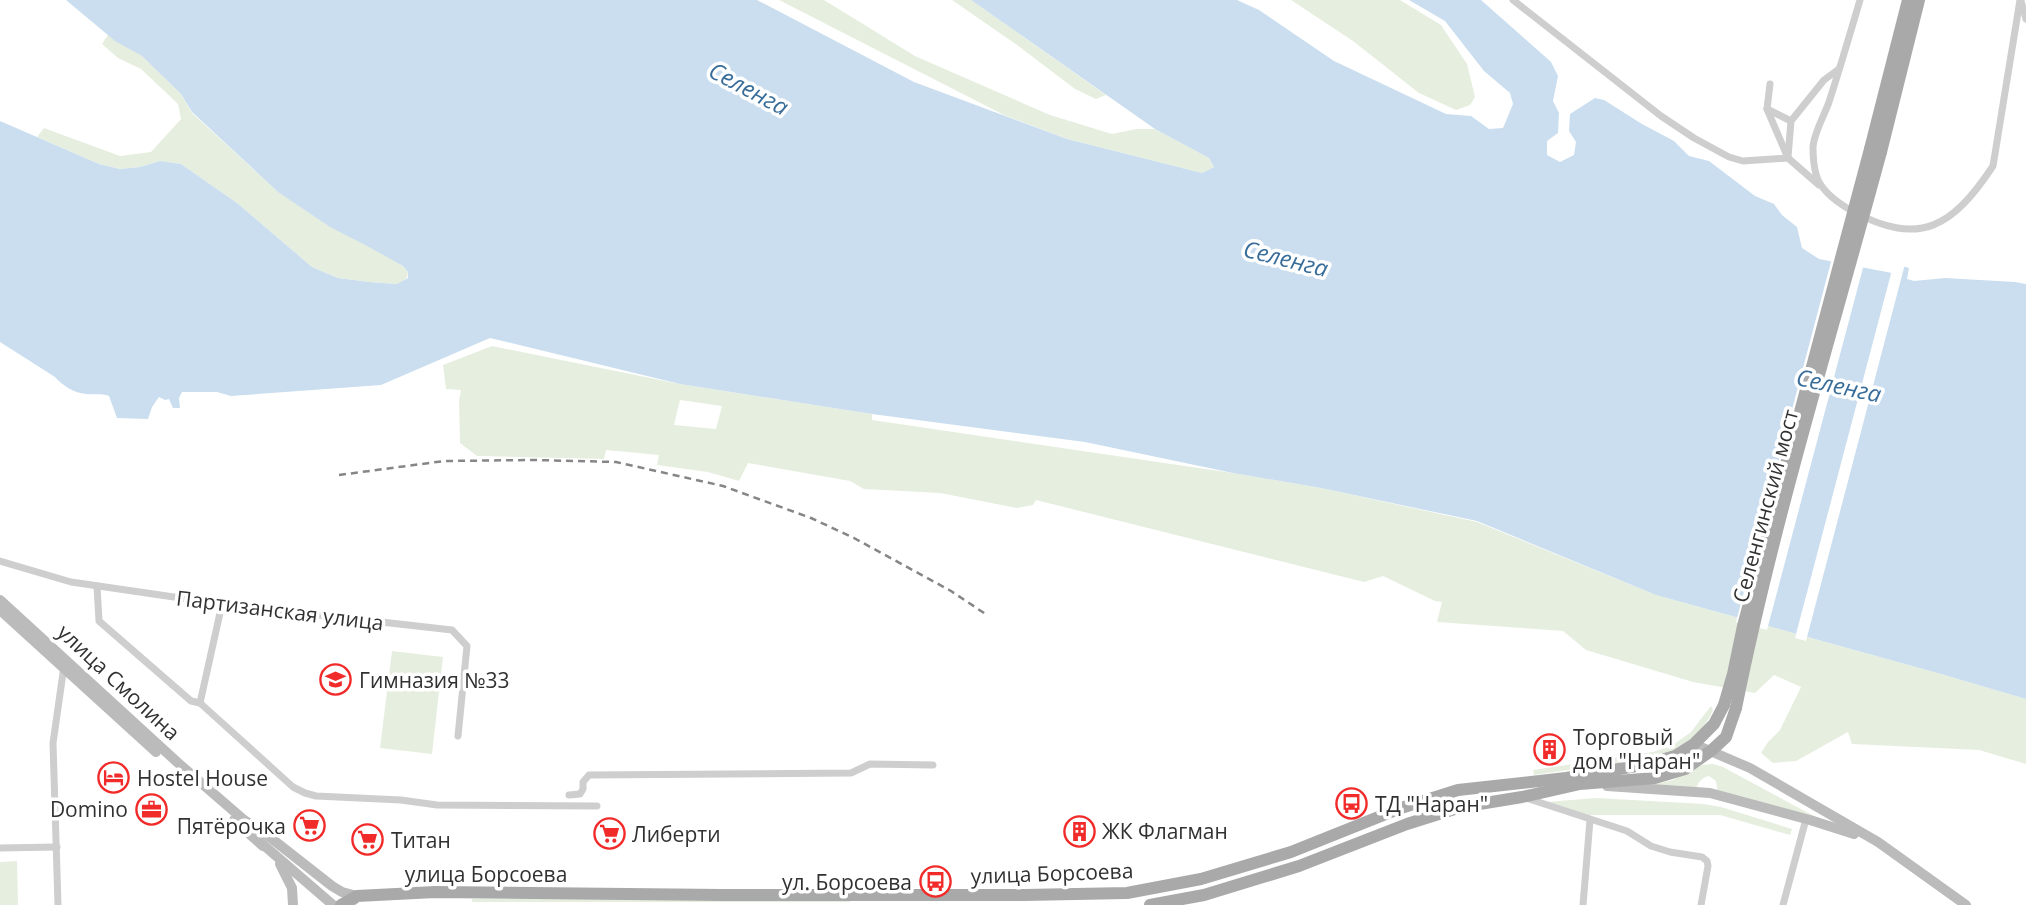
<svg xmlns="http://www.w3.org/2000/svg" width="2026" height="905" font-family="'Open Sans',sans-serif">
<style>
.green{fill:#e6efdf;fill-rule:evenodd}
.water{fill:#cadeef}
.pier{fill:#fff}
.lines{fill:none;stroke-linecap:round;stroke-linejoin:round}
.street{stroke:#cecece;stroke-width:7}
.secondary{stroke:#bbb;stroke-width:10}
.primary{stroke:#a9a9a9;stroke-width:12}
.rail{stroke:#868686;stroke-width:2.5;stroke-dasharray:7 5;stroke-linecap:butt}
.primary-bridge{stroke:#a9a9a9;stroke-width:12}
.labels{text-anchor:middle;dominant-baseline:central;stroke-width:7;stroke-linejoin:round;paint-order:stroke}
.street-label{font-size:21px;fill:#313131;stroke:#fff}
.poi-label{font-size:21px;fill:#313131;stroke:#fff;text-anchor:start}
.water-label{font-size:23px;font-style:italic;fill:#386d9a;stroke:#fff}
</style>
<rect width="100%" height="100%" fill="#fff"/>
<g class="green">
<polygon points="779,0 824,0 915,56 1050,115 1112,134 1136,129 1155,129 1209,158 1214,167 1202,173 1067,139 1004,115"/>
<polygon points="952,0 971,0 1106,95 1096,99 1075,89 1017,45"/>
<polygon points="1291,0 1400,0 1441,25 1467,64 1475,97 1470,105 1456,110 1419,93 1353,41"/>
<polygon points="108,35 142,56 181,94 192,113 278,192 403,266 408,272 407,278 398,284 369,282 338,278 312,267 237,203 181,164 160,161 140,167 120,169 99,164 37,137 44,128 120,156 151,152 181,119 178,104 141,69 118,58 102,44"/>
<path d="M492,346L680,384L872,414V420L1233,473L1321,488L1477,522L1656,595L1941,674L2026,699V764L1979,750L1852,744L1848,732L1796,761L1773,763L1761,753L1768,742L1780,730L1801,687L1774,675L1755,693L1693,682L1586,650L1563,631L1437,622L1442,602L1435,601L1383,576L1364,582L1036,500L1033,505L1017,508L940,493L864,489L850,481L748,463L739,481L708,472L657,465L659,455L606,450L604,459L477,456L460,443L459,400L461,390L446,389L443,365ZM680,400L722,406L716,429L674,425Z"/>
<polygon points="392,651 443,657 432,754 380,748"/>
<path d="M1711,706L1713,710C1701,739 1671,756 1642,763C1623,767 1602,766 1583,768C1566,770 1550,773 1534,775L1533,770L1653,752L1673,745L1691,732Z"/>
<path d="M1713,764L1723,767L1825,822L1718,795L1716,781L1709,776C1700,778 1698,784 1694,792L1635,789L1673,780L1702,765Z"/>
<polygon points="1596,798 1704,804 1721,807 1792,829 1790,835 1720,815 1572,815 1546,802"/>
<polygon points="17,861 18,905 0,905 0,862"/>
<polygon points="850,898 850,902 472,902 472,899"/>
</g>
<path class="water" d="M66,0H757L914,82L1067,139L1202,173L1214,167L1209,158L1155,129L971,0H1237L1259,10L1334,61L1446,114L1471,116L1489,129L1503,128L1513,104L1510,93L1484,71L1445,21L1409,0H1481L1551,62L1558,76L1553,101L1559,113L1558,133L1547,141V155L1560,162L1574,155L1576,142L1569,131L1570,114L1595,98L1604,100L1642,124L1674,141L1689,156L1709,161L1755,196L1774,204L1782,215L1797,227L1802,248L1819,259L1892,273L1898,265L1909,268L1907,279L1914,281L1945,278L2015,282L2026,284V699L1941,674L1656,595L1477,521L1321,488L1233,473L1085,442L872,414L680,384L490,338L381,385L231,396L217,392H182L179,398L180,408H173L169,399L165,400L159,397L152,407L148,419L117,418L109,396C101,393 94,395 86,394C74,393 63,386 55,377L0,342V121L99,164L120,169L140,167L160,161L181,164L237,203L312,267L338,278L369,282L397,284L408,278V272L403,266L369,247L330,227L278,192L192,112L181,94L142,56L115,41Z"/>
<g class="pier">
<polygon points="1832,258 1864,264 1767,630 1736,622"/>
<polygon points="1898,261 1905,264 1806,641 1795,638 1893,266"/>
</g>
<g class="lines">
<g class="street">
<polyline points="1513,0 1661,116 1694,138 1729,157 1743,161 1788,158"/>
<path d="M1860,0C1850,34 1840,68 1829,102C1824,116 1814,133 1813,147C1813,155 1814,167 1816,174C1820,191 1838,203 1852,211C1921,248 1953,226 1993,166L2020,0"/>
<polyline points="2021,1 2026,19"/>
<polyline points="1770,84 1767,109 1788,158 1819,185"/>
<polyline points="1767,109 1791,121"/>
<polyline points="1788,157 1791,121 1824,80 1839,69"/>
<polyline points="0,561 71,582 222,604 452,630 467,646 458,736"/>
<polyline points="97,586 99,621 191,701 200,703 293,787 305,793 316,796 401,800 437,805 597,806"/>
<polyline points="200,703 222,604"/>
<polyline points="569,795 580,794 583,789 583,782 589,775 851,773 870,764 933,765"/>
<polyline points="1526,798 1627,831 1651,846 1670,852 1702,857 1707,861 1708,866 1701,905"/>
<polyline points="0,848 57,847"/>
<polyline points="58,905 53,743 64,666"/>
<polyline points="1583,905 1590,820"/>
<polyline points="1783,905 1806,819"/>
</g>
<g class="secondary">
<polyline points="0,600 177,762 244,820 267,835 332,886 342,892 357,896 354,900"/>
<polyline points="0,610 156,752"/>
<polyline points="1694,744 1750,768 1878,842 1966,905"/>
<polyline points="1607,786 1710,793 1810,820 1854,834"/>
<polyline points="234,820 263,846"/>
<polyline points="260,842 333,905"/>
<polyline points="280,864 292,888 293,905"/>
</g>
<g class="primary">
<polyline points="1870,149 1908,0"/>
<polyline points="1881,152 1919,0"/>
<polyline points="341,905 357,896 435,892 722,895 1024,895 1127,893 1201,879 1291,852 1401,808 1458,790 1566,778 1648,764 1675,756 1694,744 1714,724 1724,705"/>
<polyline points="1150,905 1204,895 1299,866 1407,824 1461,807 1522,797 1580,784 1655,778 1685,769 1712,750 1726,737 1736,708"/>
</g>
<polyline class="rail" points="339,475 444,461 535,460 616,462 723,486 811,518 854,538 951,591 987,615"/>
<g class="primary-bridge">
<polyline points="1724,705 1733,674 1743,626 1870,149"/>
<path d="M1736,708C1774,520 1831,337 1881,152"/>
</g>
</g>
<defs>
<symbol id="school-ring" viewBox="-11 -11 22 22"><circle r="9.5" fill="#fff" stroke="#f12b2a" stroke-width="1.5"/><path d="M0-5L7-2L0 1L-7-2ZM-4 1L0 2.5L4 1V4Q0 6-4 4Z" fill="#f12b2a"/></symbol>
<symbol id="building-ring" viewBox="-11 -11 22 22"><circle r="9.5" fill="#fff" stroke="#f12b2a" stroke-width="1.5"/><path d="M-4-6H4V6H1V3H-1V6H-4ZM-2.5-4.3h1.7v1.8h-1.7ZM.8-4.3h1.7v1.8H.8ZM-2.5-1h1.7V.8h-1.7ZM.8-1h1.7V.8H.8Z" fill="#f12b2a"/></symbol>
<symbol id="hotel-ring" viewBox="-11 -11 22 22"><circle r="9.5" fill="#fff" stroke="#f12b2a" stroke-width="1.5"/><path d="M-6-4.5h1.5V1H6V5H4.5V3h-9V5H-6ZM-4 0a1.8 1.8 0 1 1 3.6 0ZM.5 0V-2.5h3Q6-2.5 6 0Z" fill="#f12b2a"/></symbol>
<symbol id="bus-ring" viewBox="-11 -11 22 22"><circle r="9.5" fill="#fff" stroke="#f12b2a" stroke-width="1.5"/><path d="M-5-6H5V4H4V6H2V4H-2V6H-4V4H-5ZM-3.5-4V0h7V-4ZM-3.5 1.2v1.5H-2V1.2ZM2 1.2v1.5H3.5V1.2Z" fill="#f12b2a"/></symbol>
<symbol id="office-ring" viewBox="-11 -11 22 22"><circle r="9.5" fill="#fff" stroke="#f12b2a" stroke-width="1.5"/><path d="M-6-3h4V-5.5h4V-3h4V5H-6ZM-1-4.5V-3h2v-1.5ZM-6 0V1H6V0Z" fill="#f12b2a"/></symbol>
<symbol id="supermarket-ring" viewBox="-11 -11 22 22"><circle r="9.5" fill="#fff" stroke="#f12b2a" stroke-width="1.5"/><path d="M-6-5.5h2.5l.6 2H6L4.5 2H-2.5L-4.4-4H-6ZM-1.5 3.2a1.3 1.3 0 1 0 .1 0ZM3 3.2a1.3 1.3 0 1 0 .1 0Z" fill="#f12b2a"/></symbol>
</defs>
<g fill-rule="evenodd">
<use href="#school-ring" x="318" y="662" width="35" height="35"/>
<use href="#building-ring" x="1532" y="732" width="35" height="35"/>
<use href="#hotel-ring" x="96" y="760" width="35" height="35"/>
<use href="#bus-ring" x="1334" y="786" width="35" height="35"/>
<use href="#office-ring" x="134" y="792" width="35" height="35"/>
<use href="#supermarket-ring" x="292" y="808" width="35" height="35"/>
<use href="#building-ring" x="1062" y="814" width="35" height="35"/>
<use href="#supermarket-ring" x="592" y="816" width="35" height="35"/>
<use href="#supermarket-ring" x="350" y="822" width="35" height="35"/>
<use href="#bus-ring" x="918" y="864" width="35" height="35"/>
</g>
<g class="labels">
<g class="street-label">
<text transform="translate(1765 506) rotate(-75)">Селенгинский мост</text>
<text transform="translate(280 610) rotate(7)">Партизанская улица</text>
<text transform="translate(119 682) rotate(43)">улица Смолина</text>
<text transform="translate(1052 873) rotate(-2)">улица Борсоева</text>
<text x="486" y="874">улица Борсоева</text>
</g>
<g class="poi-label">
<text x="359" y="680">Гимназия №33</text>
<text x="1573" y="737">Торговый<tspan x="1573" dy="24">дом "Наран"</tspan></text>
<text x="137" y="778">Hostel House</text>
<text x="1375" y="804">ТД "Наран"</text>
<text x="128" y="809" text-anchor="end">Domino</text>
<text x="286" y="826" text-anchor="end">Пятёрочка</text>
<text x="1102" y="831">ЖК Флагман</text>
<text x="632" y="834">Либерти</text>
<text x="391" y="840">Титан</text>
<text x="912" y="882" text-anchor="end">ул. Борсоева</text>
</g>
<g class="water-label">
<text transform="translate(749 88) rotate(28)">Селенга</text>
<text transform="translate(1286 258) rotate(14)">Селенга</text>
<text transform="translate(1839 385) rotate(12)">Селенга</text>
</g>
</g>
</svg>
